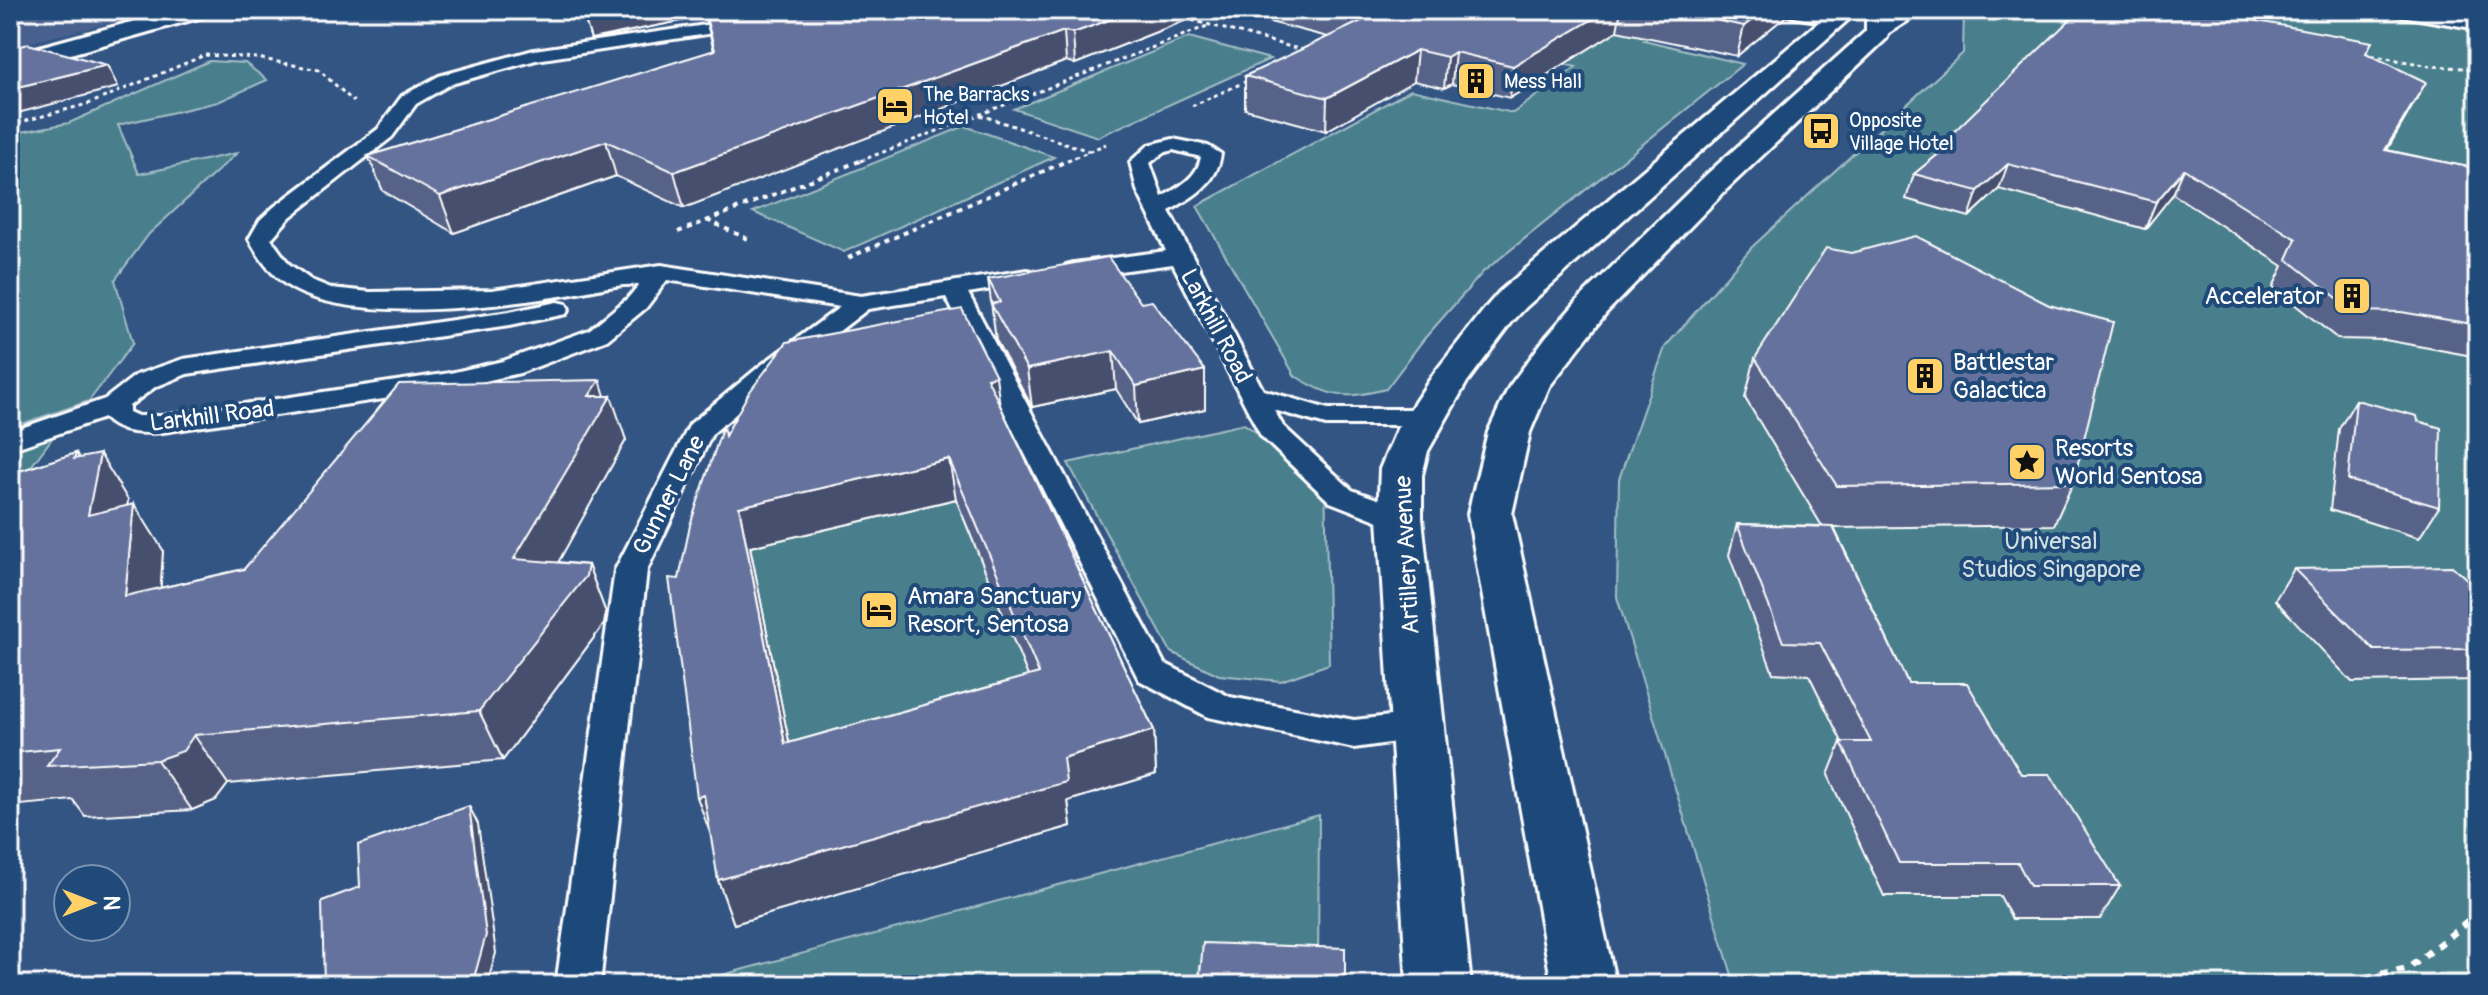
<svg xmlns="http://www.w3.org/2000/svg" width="2488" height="995" font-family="Pangolin,sans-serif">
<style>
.built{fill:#46618e}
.green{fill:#4a7f8c;stroke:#a4bfc6;stroke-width:2}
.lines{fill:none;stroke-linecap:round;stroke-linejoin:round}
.service-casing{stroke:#fff;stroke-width:6}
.minor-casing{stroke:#fff;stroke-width:6}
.tertiary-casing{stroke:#fff;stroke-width:6}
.path-far2{stroke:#fff;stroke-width:3;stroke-dasharray:4 4;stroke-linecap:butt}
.path-far1{stroke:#fff;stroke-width:4;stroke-dasharray:5 5;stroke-linecap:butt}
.path{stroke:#fff;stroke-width:7;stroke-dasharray:8 8;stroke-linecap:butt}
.service{fill:#1f4a7a;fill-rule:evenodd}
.minor{fill:#1f4a7a;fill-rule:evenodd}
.tertiary{fill:#1f4a7a;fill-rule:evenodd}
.wall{fill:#576287;stroke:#fff;stroke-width:2;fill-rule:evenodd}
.shaded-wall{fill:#47506e;stroke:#fff;stroke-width:2}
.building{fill:#65729d;stroke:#fff;stroke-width:2;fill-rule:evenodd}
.labels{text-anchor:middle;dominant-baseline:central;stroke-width:8;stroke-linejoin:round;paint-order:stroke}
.far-poi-label{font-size:20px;fill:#fff;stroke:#1f4a7a;text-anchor:start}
.poi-label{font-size:24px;fill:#fff;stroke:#1f4a7a;text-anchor:start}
.street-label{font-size:24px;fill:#fff;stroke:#1f4a7a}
.park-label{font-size:24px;fill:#d2dfe2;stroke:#1f4a7a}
</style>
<rect width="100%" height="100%" fill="#335584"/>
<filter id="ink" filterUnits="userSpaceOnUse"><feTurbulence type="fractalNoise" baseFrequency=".0125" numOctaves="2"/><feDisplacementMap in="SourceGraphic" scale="16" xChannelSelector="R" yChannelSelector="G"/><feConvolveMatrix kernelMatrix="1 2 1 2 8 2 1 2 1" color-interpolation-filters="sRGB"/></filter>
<g filter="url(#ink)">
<polygon class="built" points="10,10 166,10 10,47"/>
<g class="green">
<polygon points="1964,10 2478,10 2478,985 1735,985 1617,597 1619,479 1665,347 1752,247 1963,53"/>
<path d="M1672,21L1644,40L1743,64L1483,272L1424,339L1386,389C1343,399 1334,399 1295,376L1197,206L1411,90L1513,113L1576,67L1500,49Z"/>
<polygon points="1189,37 1270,59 1098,137 1014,109"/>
<polygon points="209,61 245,63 267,80 218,102 118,125 139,174 237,153 149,234 115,280 133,343 89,401 10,428 10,134 69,123"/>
<polygon points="965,126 1054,157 844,252 753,212"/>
<polygon points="1244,424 1325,478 1329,664 1281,681 1219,675 1171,652 1068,463"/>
<polygon points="56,433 21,480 10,485 10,449"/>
<polygon points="956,499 1045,716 798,787 750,547"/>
<polygon points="1319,815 1318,970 1200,966 1197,985 685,985"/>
</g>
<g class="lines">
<defs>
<g id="service">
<path d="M1777,10H1816L1843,15L1845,18C1836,26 1787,18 1777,10Z"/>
<polygon points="1906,10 1925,10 1884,36 1872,36 1870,33 1872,30"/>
<polygon points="2388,10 2424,10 2478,19 2478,29 2396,15"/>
<path d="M747,19L753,21V27L536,60L451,84L416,104L392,137L290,217L271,239L289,264L311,280L331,288L370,292L492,290L661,265L861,296L1027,270L1035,272L1039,277L1035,282L968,293L1164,663L1230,697L1354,720L1418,713L1431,717L1436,727L1431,737L1354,748L1208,717L1139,680L946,297L868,309L778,378L712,434L647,570L600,985H556L615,570L690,424L760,366L840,307L667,280L646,308L607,340L520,373L450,389L163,432C142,434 119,434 104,418L10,450V432L105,399L136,375L183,359L509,312L557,302L566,304L569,309L566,314L509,326L187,374L155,387L129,406V412L138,416H163L450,373L503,361L589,330L628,298L639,285C614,283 585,293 560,296C492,307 354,323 293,289C273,278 260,259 249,239L260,220L274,207L378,129L402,96L439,76L534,50Z"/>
<path d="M1173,139L1208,146L1221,154C1217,184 1193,197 1169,211L1263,390L1328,409H1424L1434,411L1438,417L1434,423L1424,425H1326L1274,410L1283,426L1352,490L1411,511L1415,518L1411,525L1400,527L1389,525L1330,502L1261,436L1173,264L1074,277L1066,275L1062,270L1066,265L1074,263L1166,251L1137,190L1130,162L1149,145ZM1173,150L1201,157C1197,178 1179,187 1162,197L1150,163L1163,153Z"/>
</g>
<polygon id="minor" points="175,10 213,10 209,15 10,71 10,55"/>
<g id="tertiary">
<polygon points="1833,10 1859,10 1526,307 1512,322 1467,382 1428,451 1422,475 1422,518 1471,985 1407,985 1378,518 1380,469 1397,429 1435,372 1487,306 1500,291"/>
<polygon points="1877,10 1903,10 1890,23 1887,38 1728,188 1606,313 1549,387 1530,432 1512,514 1616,985 1552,985 1468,514 1488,432 1509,387 1546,337 1580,298 1706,175 1866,31 1866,21"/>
</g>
</defs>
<use href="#service" class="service-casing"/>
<use href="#minor" class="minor-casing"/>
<use href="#tertiary" class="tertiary-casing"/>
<g class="path-far2">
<polyline points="1184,18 1306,51"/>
<polyline points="1957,18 1974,10"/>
<polyline points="2364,54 2430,66 2478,69"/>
<polyline points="205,55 257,58 319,70 354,102"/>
<polyline points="1192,106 1249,80"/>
<polyline points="980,115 1089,151"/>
<polyline points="10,125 91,103 205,55"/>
<polyline points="1932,140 1946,144"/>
<polyline points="860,161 1210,25"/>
<polyline points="1067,161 1106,144"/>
</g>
<g class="path-far1">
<polyline points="707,220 752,241"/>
<polyline points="678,232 865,159"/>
<polyline points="848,258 1071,159"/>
</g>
<polyline class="path" points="2334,985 2409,968 2478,914"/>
<use href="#service" class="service"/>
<use href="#minor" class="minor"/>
<use href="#tertiary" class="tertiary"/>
</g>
<g class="wall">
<polygon points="582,10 1212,10 1075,64 1066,61 684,208 616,176 454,233 383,191 368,156 714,51 705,16 591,39"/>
<polygon points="1224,10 1787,10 1785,17 1737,56 1617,31 1510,98 1452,84 1444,88 1414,81 1326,131 1245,109 1245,76 1328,37"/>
<polygon points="2366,53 2413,105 2387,150 2478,169 2478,357 2385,340 2338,339 2273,287 2283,266 2173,194 2145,229 1999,189 1969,217 1906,199 1914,174 1936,156 1939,146"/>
<polygon points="988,279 1141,303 1205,370 1205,409 1138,424 1116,389 1032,407 996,340"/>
<polygon points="1755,358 2073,483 2054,525 1834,528 1908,683 2021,774 2120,886 2100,919 2012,919 2000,896 1884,896 1828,775 1841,742 1842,742 1809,675 1773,673 1729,555 1737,524 1822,526 1745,398"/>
<polygon points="605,396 626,440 558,562 588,565 606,613 604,624 503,760 228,784 216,800 192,810 85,816 73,800 10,806 10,474 76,453 79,458 128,500 127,505 163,550 160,588 244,569"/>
<polygon points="2356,400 2418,421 2439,507 2419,538 2330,510 2339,429"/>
<path d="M1000,405L1154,730L1156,774L1068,801L1071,826L734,924L718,880L679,579L725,435ZM956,499L1028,676L789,743L750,547Z"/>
<polygon points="2294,569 2478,589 2478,680 2352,682 2275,600"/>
</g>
<g class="shaded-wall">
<polygon points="582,10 703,10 705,16 591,39"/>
<polygon points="1136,10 1212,10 1075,64 1073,33"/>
<polygon points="1608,10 1621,10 1617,31 1510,98 1513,66"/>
<polygon points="1765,10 1787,10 1785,17 1737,56 1744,26"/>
<polygon points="1064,31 1066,61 684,208 674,172"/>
<polygon points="1417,50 1414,81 1326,131 1327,98"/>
<polygon points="1455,52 1452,84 1444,88 1447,57"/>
<polygon points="107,65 118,87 10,115 10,89"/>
<polygon points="2426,82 2413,105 2372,175 2385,150"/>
<polygon points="606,141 616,176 454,233 440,196"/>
<polygon points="2008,164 1999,189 1969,217 1978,191"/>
<polygon points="2184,169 2173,194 2145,229 2156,202"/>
<polygon points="1113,351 1116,389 1032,407 1027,369"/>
<polygon points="1205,370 1205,409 1138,424 1136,386"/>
<polygon points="996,376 1001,414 987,378"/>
<polygon points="600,380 607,402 611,396 626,440 534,606 514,559 589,396"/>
<polygon points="76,453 94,482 100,454 128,500 118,562 88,515 74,459"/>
<polygon points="949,459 956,499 750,547 798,787 785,744 739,507"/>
<polygon points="134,504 163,550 157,644 125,596"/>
<polygon points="588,565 606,613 604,624 503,760 479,711"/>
<polygon points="1154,730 1156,774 1068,801 1071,826 734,924 718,880 1063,758"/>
<polygon points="194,735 228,784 216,800 192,810 157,760"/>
<polygon points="704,795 713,841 697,797"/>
<polygon points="469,806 478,824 496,953 487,985 472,985"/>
</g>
<g class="building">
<polygon points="704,10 1136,10 1073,33 1064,31 674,172 606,141 440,196 368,156 715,50"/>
<polygon points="1342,10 1608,10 1513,66 1455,52 1447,57 1417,50 1327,98 1245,76 1370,17"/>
<polygon points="1664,10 1765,10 1744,26"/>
<polygon points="2080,10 2198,10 2372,42 2366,53 2426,82 2385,150 2478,169 2478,325 2401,312 2354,311 2287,259 2296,239 2184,169 2156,202 2008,164 1978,191 1914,174 1946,148 1939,146"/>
<polygon points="28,44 107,65 10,89 10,49"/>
<polygon points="1916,236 2049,305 2113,322 2073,483 1837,486 1755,358 1826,248 1851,253"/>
<polygon points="1108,257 1141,303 1152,301 1205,370 1136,386 1113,351 1027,369 991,304 1000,302 988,279"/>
<path d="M962,309L996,376L987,378L1154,730L1063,758L1066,782L718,880L704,795L697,797L669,578L679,579L690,525L723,426L725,436L748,394L787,342ZM949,459L1039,673L785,744L739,507Z"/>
<polygon points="600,380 589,396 611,396 514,559 588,565 586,576 479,711 194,735 183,751 157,760 47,766 60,748 10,753 10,474 76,453 74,459 100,454 88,515 134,504 125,596 244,569 399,384"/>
<polygon points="2356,400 2417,416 2418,421 2441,428 2439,507 2348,480"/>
<polygon points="1737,524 1833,527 1908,683 1967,683 2021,774 2050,774 2120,886 2030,886 2018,863 1899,863 1841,742 1871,742 1820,643 1783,642"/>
<polygon points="2452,566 2478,589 2478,649 2374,650 2294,569"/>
<polygon points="469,806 486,935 472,985 324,985 322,901 360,887 358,845"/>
<polygon points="1203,943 1345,948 1345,985 1199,985"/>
</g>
</g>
<defs>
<symbol id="building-square" viewBox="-11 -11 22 22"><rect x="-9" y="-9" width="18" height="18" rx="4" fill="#ffd166" stroke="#1f4a7a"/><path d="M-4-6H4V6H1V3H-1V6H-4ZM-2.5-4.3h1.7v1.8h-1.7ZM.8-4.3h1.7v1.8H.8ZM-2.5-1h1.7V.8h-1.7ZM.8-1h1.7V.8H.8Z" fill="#111"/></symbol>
<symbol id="hotel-square" viewBox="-11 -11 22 22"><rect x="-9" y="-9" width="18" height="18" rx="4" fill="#ffd166" stroke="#1f4a7a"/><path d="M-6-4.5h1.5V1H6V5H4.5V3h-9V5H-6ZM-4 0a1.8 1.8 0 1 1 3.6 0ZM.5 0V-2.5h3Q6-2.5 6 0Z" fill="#111"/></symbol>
<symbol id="bus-square" viewBox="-11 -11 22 22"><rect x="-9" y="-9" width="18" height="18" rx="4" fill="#ffd166" stroke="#1f4a7a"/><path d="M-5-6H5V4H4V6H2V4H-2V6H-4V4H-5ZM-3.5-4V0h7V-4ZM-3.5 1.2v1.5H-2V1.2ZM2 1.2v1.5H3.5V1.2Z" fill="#111"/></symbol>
<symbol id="sight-square" viewBox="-11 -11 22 22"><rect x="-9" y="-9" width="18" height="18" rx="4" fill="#ffd166" stroke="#1f4a7a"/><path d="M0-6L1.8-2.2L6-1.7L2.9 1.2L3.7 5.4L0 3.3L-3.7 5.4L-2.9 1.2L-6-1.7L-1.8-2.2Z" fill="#111"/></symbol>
</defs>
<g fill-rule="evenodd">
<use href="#building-square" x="1454" y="59" width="44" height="44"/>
<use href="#hotel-square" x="873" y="84" width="44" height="44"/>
<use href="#bus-square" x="1799" y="109" width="44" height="44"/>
<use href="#building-square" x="2330" y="274" width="44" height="44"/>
<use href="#building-square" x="1903" y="354" width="44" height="44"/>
<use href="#sight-square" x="2005" y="440" width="44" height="44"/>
<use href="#hotel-square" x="857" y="588" width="44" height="44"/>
</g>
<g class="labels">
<g class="far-poi-label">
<text x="1504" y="81">Mess Hall</text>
<text x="923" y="94">The Barracks<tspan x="923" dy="23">Hotel</tspan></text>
<text x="1849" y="120">Opposite<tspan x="1849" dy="23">Village Hotel</tspan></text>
</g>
<g class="poi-label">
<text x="2324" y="296" text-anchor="end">Accelerator</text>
<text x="1953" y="362">Battlestar<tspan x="1953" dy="28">Galactica</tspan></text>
<text x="2055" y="448">Resorts<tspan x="2055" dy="28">World Sentosa</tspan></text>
<text x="907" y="596">Amara Sanctuary<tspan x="907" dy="28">Resort, Sentosa</tspan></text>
</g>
<g class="street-label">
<text transform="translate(1216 326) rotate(62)">Larkhill Road</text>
<text transform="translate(212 416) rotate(-7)">Larkhill Road</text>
<text transform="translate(669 495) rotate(-63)">Gunner Lane</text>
<text transform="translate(1407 555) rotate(-93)">Artillery Avenue</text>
</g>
<g class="park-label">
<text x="2051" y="541">Universal<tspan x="2051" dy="28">Studios Singapore</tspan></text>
</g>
</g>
<rect width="2488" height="995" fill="none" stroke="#1f4a7a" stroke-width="40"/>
<rect x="20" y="20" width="2448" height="955" fill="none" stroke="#fff" stroke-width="3" filter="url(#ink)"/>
<g transform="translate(92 903) rotate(90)"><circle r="38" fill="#1f4a7a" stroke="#7992af" stroke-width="2"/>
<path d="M0-6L14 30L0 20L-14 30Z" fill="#ffd166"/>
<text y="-12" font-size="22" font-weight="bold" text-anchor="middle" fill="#ffffff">N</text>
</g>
</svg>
